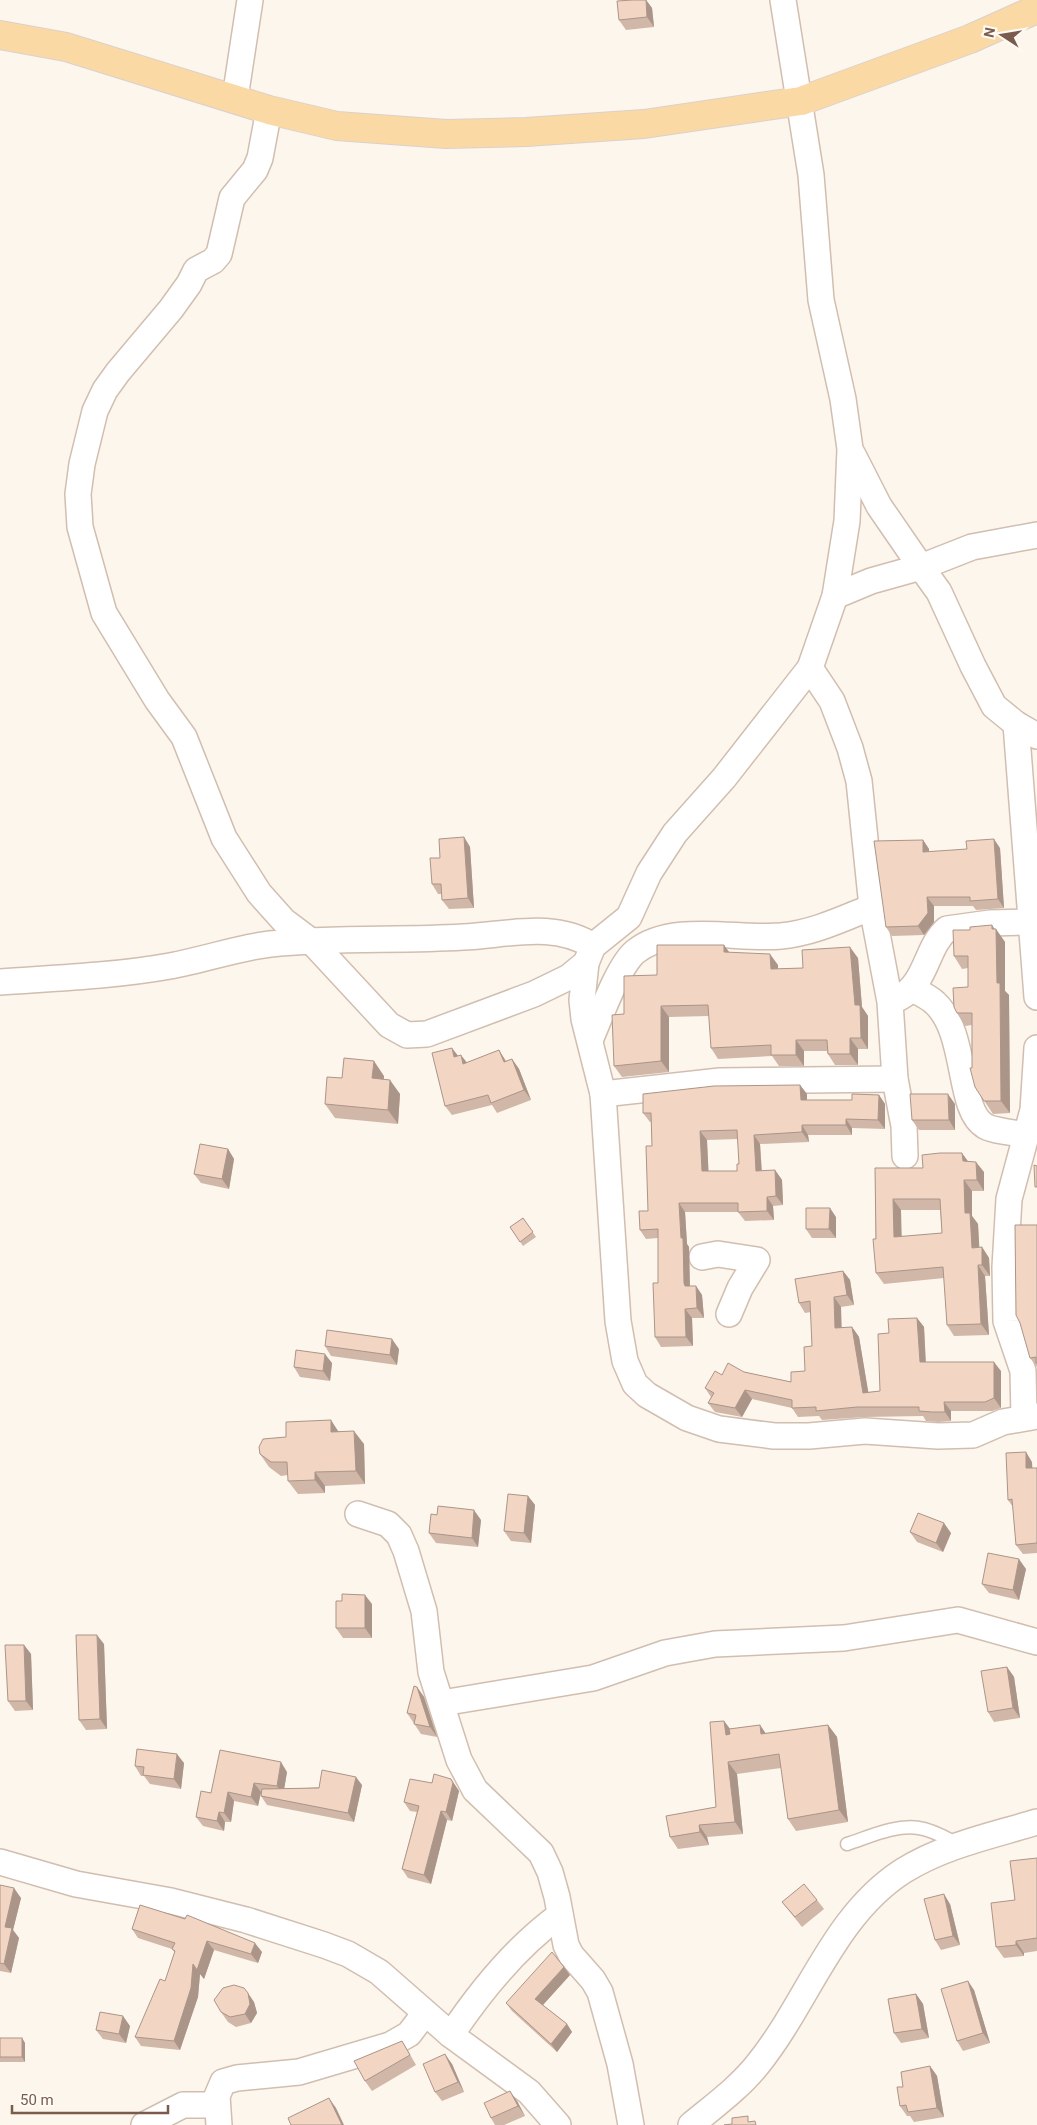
<svg xmlns="http://www.w3.org/2000/svg" width="1037" height="2125" font-family="Roboto,sans-serif">
<style>
.lines{fill:none;stroke-linecap:round;stroke-linejoin:round}
.service-casing{stroke:#d1beb0;stroke-width:15}
.minor-casing{stroke:#d1beb0;stroke-width:28}
.primary-casing{stroke:#dad1cd;stroke-width:30}
.service{stroke:#fff;stroke-width:12}
.minor{stroke:#fff;stroke-width:25}
.primary{stroke:#fbd9a5;stroke-width:28}
.wall{fill:#d1b7a8;fill-rule:evenodd}
.shaded-wall{fill:#aa9588}
.building{fill:#f3d5c3;stroke:#aa9588;fill-rule:evenodd}
</style>
<rect width="100%" height="100%" fill="#fdf6ec"/>
<g class="lines">
<defs>
<path id="service" d="M847,1844C869,1837 896,1824 919,1828C933,1830 946,1838 958,1844"/>
<g id="minor">
<polyline points="783,0 811,175 821,300 843,399 850,449 847,521 835,596 810,668 724,778 675,833 649,873 629,917 593,946 586,963 582,1000 584,1019 603,1094 618,1321 625,1361 635,1384 647,1395 687,1418 719,1429 774,1436 809,1436 865,1431 938,1436 973,1435 1003,1422 1037,1416"/>
<polyline points="235,98 250,0"/>
<polyline points="269,110 260,158 255,170 232,198 219,254 213,261 196,270 189,284 171,309 118,372 105,390 95,411 82,464 78,494 80,527 104,613 157,700 184,737 224,838 259,893 284,921 312,942 389,1025 407,1035 427,1034 534,994 569,977 586,963"/>
<polyline points="853,455 879,506 921,567 972,547 1037,535"/>
<polyline points="835,596 871,581 921,567 939,592 973,666 994,706 1016,724 1037,736"/>
<polyline points="810,668 832,701 850,748 859,781 872,907 890,1002 895,1079 904,1126 905,1156"/>
<polyline points="1016,724 1037,997"/>
<path d="M0,982C57,978 114,976 170,966C204,960 236,948 270,944C334,937 399,941 463,937C508,935 553,921 593,946"/>
<path d="M912,989C920,993 929,997 935,1003C968,1033 957,1110 985,1126C991,1130 1018,1134 1026,1134"/>
<path d="M899,998C927,983 926,947 947,929L990,923L1031,922"/>
<path d="M590,1040C600,1018 618,966 635,952C671,922 738,940 781,936C813,933 842,919 872,907"/>
<polyline points="603,1094 720,1081 895,1079"/>
<polyline points="702,1257 718,1254 757,1260 740,1288 729,1314"/>
<polyline points="1024,1417 1023,1371 1006,1321 1005,1267 1009,1199 1033,1110 1037,1048"/>
<polyline points="358,1514 388,1524 399,1535 406,1551 424,1611 431,1672 459,1760 475,1790 541,1853 550,1872 557,1897 566,1945 571,1955 593,1980 600,1992 620,2064 631,2125"/>
<polyline points="442,1703 593,1678 665,1653 715,1644 844,1638 958,1620 1037,1642"/>
<polyline points="0,1862 76,1884 171,1901 246,1920 324,1945 348,1954 379,1972 451,2035"/>
<polyline points="144,2125 183,2105 217,2105"/>
<polyline points="219,2125 217,2096 223,2082 237,2078 299,2072 390,2045 409,2034 425,2013"/>
<path d="M558,2125L529,2092L451,2035C481,1990 516,1947 560,1915"/>
<path d="M691,2125C714,2106 740,2087 758,2064C808,2002 833,1916 903,1871C945,1845 991,1836 1037,1822"/>
</g>
<polyline id="primary" points="0,35 66,47 269,110 337,126 446,134 526,132 644,124 801,101 970,39 1037,9"/>
</defs>
<use href="#service" class="service-casing"/>
<use href="#minor" class="minor-casing"/>
<use href="#primary" class="primary-casing"/>
<use href="#service" class="service"/>
<use href="#minor" class="minor"/>
<use href="#primary" class="primary"/>
</g>
<g class="wall">
<polygon points="633,0 646,0 652,8 654,27 626,30 619,20"/>
<polygon points="464,837 470,847 474,908 449,909 442,900 442,894 438,894 432,884 440,858"/>
<polygon points="923,840 929,849 929,852 1000,848 1004,908 976,910 973,906 934,906 934,922 924,935 892,936 886,927"/>
<polygon points="995,929 1005,942 1005,991 1009,995 1010,1113 993,1114 975,1087 972,1068 972,1025 965,1026 957,1013 968,987 968,968 962,969 954,956"/>
<polygon points="724,945 729,953 778,965 778,969 803,968 858,958 862,1007 868,1016 868,1049 858,1049 858,1065 835,1065 828,1054 827,1051 804,1051 804,1066 779,1066 772,1056 718,1059 711,1048 709,1016 669,1017 669,1072 622,1077 614,1066 657,975"/>
<polygon points="499,1050 506,1061 512,1059 519,1069 531,1100 497,1113 492,1105 452,1115 445,1106 458,1056 466,1063"/>
<polygon points="384,1076 384,1080 400,1094 398,1124 335,1118 325,1104 342,1078"/>
<path d="M800,1085L807,1094V1100H852L879,1095L885,1104V1129L852,1128V1135H808L809,1142L760,1144L762,1171L775,1170L782,1180L783,1205L773,1206L774,1220L745,1221L738,1212H685L687,1244L689,1247L690,1286H696L702,1295L704,1318H692L693,1346L661,1347L655,1337L658,1283V1238L646,1239L640,1230L648,1211L652,1146L651,1122H650L643,1113ZM738,1139L739,1164L737,1171H708L707,1140Z"/>
<polygon points="955,1104 955,1130 919,1130 912,1120"/>
<polygon points="228,1149 234,1159 229,1189 201,1183 194,1174"/>
<path d="M968,1161L984,1172V1191H972V1216L978,1224L979,1247H982L989,1258L990,1276H985L989,1335L954,1336L947,1325L944,1278L884,1284L876,1273L875,1168H923ZM901,1210H940L942,1233L901,1237Z"/>
<polygon points="836,1217 836,1238 812,1238 806,1229"/>
<polygon points="523,1218 536,1237 523,1246 510,1227"/>
<polygon points="1037,1225 1037,1367 1030,1358"/>
<polygon points="843,1271 850,1280 854,1305 841,1307 841,1328 852,1327 859,1337 868,1392 880,1391 889,1333 917,1318 924,1327 926,1362 1001,1371 1001,1408 992,1411 951,1411 951,1421 938,1422 926,1421 923,1416 864,1417 822,1420 819,1416 798,1417 792,1408 752,1399 742,1417 715,1412 708,1403 711,1397 705,1388 722,1375 744,1372 791,1382 805,1371 812,1346 811,1312 805,1313 799,1303"/>
<polygon points="325,1346 399,1349 397,1365 331,1356"/>
<polygon points="332,1363 330,1381 300,1377 294,1367"/>
<polygon points="339,1431 364,1444 365,1484 325,1486 325,1493 298,1494 288,1481 288,1475 281,1476 269,1467 260,1454"/>
<polygon points="1032,1462 1032,1468 1037,1468 1037,1553 1023,1554 1016,1545 1013,1507 1008,1500"/>
<polygon points="528,1496 535,1505 531,1543 511,1541 504,1531"/>
<polygon points="437,1515 481,1520 478,1547 436,1543 429,1533"/>
<polygon points="910,1532 951,1533 943,1552 917,1542"/>
<polygon points="1026,1569 1019,1600 989,1593 982,1584"/>
<polygon points="372,1604 372,1638 343,1638 336,1628"/>
<polygon points="104,1644 107,1729 86,1730 79,1720"/>
<polygon points="24,1645 31,1654 33,1710 15,1711 8,1701"/>
<polygon points="1007,1667 1014,1677 1020,1718 994,1722 988,1712"/>
<polygon points="417,1687 424,1697 437,1737 421,1734 407,1713"/>
<polygon points="724,1721 730,1729 760,1725 766,1734 828,1725 837,1737 848,1822 796,1831 788,1819 781,1768 737,1774 743,1834 707,1837 709,1845 678,1849 670,1837 716,1807"/>
<polygon points="184,1763 181,1789 150,1784 144,1776 141,1776 135,1766"/>
<polygon points="287,1772 284,1789 362,1785 354,1822 267,1805 261,1796 261,1792 258,1806 234,1801 231,1822 225,1822 224,1831 203,1826 196,1817 211,1793"/>
<polygon points="451,1779 459,1791 452,1821 447,1820 431,1884 408,1878 402,1869 417,1812 410,1811 404,1802 432,1783"/>
<polygon points="1037,1858 1037,1951 1024,1953 1024,1956 1004,1958 996,1947 1015,1900"/>
<polygon points="0,1885 21,1898 13,1930 19,1938 11,1973 0,1971"/>
<polygon points="817,1900 824,1909 802,1927 782,1902"/>
<polygon points="950,1904 960,1945 941,1950 935,1940"/>
<polygon points="140,1905 262,1952 258,1963 214,1950 204,1979 200,1974 198,1997 180,2050 141,2046 135,2037 165,1981 175,1953 172,1949 138,1938 132,1929"/>
<polygon points="570,1975 543,2005 567,2024 572,2032 557,2052 512,2011 506,2003"/>
<polygon points="974,1990 990,2043 963,2051 957,2041"/>
<polygon points="916,1994 923,2004 929,2038 901,2043 894,2033"/>
<polygon points="254,2002 257,2013 251,2023 236,2027 228,2022 221,2012"/>
<polygon points="130,2026 126,2043 103,2039 96,2030"/>
<polygon points="0,2038 22,2038 25,2043 25,2062 0,2062"/>
<polygon points="402,2041 408,2051 416,2065 372,2091 365,2081"/>
<polygon points="452,2064 464,2092 442,2101 435,2092"/>
<polygon points="930,2066 937,2076 944,2117 914,2122 910,2116 907,2116 900,2106 903,2087"/>
<polygon points="517,2101 525,2116 504,2125 495,2125 491,2118"/>
</g>
<g class="shaded-wall">
<polygon points="646,0 652,8 654,27 647,17"/>
<polygon points="464,837 470,847 474,908 468,898"/>
<polygon points="994,839 1000,848 1004,908 998,899"/>
<polygon points="923,840 929,849 929,861 923,852"/>
<polygon points="927,897 934,906 934,922 924,935 918,926"/>
<polygon points="992,925 996,931 996,929 1005,942 1005,991 1009,995 1010,1113 1001,1101 997,983"/>
<polygon points="724,945 732,956 724,952"/>
<polygon points="850,947 858,958 862,1007 868,1016 868,1049 861,1038 855,1005"/>
<polygon points="770,954 778,965 778,980 771,969"/>
<polygon points="661,1006 669,1017 669,1072 661,1061"/>
<polygon points="850,1038 858,1049 858,1065 850,1054"/>
<polygon points="796,1040 804,1051 804,1066 796,1055"/>
<polygon points="452,1048 459,1057 454,1057"/>
<polygon points="499,1050 505,1060 510,1072 504,1062"/>
<polygon points="461,1055 468,1064 463,1064"/>
<polygon points="512,1059 519,1069 531,1100 524,1090"/>
<polygon points="374,1061 384,1076 382,1093 372,1078"/>
<polygon points="390,1080 400,1094 398,1124 388,1110"/>
<polygon points="800,1085 807,1094 807,1110 801,1100"/>
<polygon points="948,1094 955,1104 955,1130 949,1120"/>
<polygon points="879,1095 885,1104 885,1129 878,1120"/>
<polygon points="846,1119 852,1128 852,1135 846,1125"/>
<polygon points="802,1125 808,1135 809,1142 802,1132"/>
<polygon points="700,1131 707,1140 709,1181 702,1171"/>
<polygon points="754,1135 760,1144 762,1180 756,1171"/>
<polygon points="228,1149 234,1159 229,1189 222,1179"/>
<polygon points="962,1153 970,1164 963,1161"/>
<polygon points="976,1162 984,1172 984,1191 977,1180"/>
<polygon points="775,1170 782,1180 783,1205 776,1196"/>
<polygon points="964,1180 972,1191 972,1216 978,1224 980,1259 972,1248 965,1213"/>
<polygon points="767,1197 773,1206 774,1220 767,1211"/>
<polygon points="893,1199 901,1210 902,1248 894,1237"/>
<polygon points="679,1203 685,1212 687,1244 689,1247 690,1292 685,1286 684,1283"/>
<polygon points="830,1208 836,1217 836,1238 829,1229"/>
<polygon points="982,1247 989,1258 990,1276 982,1265"/>
<polygon points="978,1265 985,1276 989,1335 981,1324"/>
<polygon points="843,1271 850,1280 854,1305 847,1295"/>
<polygon points="696,1286 702,1295 704,1318 697,1308"/>
<polygon points="834,1297 841,1307 842,1337 835,1328"/>
<polygon points="685,1309 692,1318 693,1346 686,1337"/>
<polygon points="917,1318 924,1327 926,1372 920,1362"/>
<polygon points="852,1327 859,1337 870,1402 863,1393"/>
<polygon points="392,1339 399,1349 397,1365 390,1355"/>
<polygon points="325,1354 332,1363 330,1381 323,1371"/>
<polygon points="994,1362 1001,1371 1001,1408 994,1398"/>
<polygon points="745,1390 752,1399 742,1417 735,1408"/>
<polygon points="944,1402 951,1411 951,1421 945,1412"/>
<polygon points="331,1420 340,1434 331,1432"/>
<polygon points="354,1431 364,1444 365,1484 356,1471"/>
<polygon points="1026,1452 1032,1462 1033,1477 1026,1468"/>
<polygon points="315,1472 325,1486 325,1493 315,1480"/>
<polygon points="528,1496 535,1505 531,1543 524,1533"/>
<polygon points="474,1510 481,1520 478,1547 472,1538"/>
<polygon points="944,1523 951,1533 943,1552 936,1543"/>
<polygon points="1019,1559 1026,1569 1019,1600 1013,1590"/>
<polygon points="365,1595 372,1604 372,1638 365,1628"/>
<polygon points="97,1635 104,1644 107,1729 100,1719"/>
<polygon points="24,1645 31,1654 33,1710 26,1701"/>
<polygon points="1007,1667 1014,1677 1020,1718 1013,1708"/>
<polygon points="417,1687 424,1697 437,1737 430,1727"/>
<polygon points="724,1721 733,1733 734,1747 726,1735"/>
<polygon points="760,1725 768,1737 761,1734"/>
<polygon points="828,1725 837,1737 848,1822 839,1810"/>
<polygon points="177,1754 184,1763 181,1789 174,1779"/>
<polygon points="281,1762 287,1772 283,1796 277,1786"/>
<polygon points="728,1762 737,1774 743,1834 735,1822"/>
<polygon points="356,1777 362,1785 354,1822 348,1813"/>
<polygon points="451,1779 459,1791 452,1821 446,1812"/>
<polygon points="254,1783 261,1792 258,1806 251,1797"/>
<polygon points="228,1792 234,1801 231,1822 224,1813"/>
<polygon points="441,1811 447,1820 431,1884 424,1875"/>
<polygon points="219,1812 225,1822 224,1831 217,1821"/>
<polygon points="699,1825 707,1837 709,1845 700,1832"/>
<polygon points="14,1888 21,1898 13,1930 19,1938 11,1973 4,1964 5,1927"/>
<polygon points="944,1894 950,1904 960,1945 953,1936"/>
<polygon points="207,1941 214,1950 204,1979 200,1974 198,1997 180,2050 174,2041 193,1964"/>
<polygon points="1016,1941 1024,1953 1024,1956 1016,1945"/>
<polygon points="255,1943 262,1952 258,1963 251,1954"/>
<polygon points="564,1967 570,1975 541,2007 535,1999"/>
<polygon points="968,1981 974,1990 990,2043 983,2033"/>
<polygon points="248,1993 254,2002 257,2013 251,2023 245,2014"/>
<polygon points="916,1994 923,2004 929,2038 922,2029"/>
<polygon points="123,2016 130,2026 126,2043 119,2034"/>
<polygon points="567,2024 572,2032 557,2052 551,2044"/>
<polygon points="22,2038 25,2043 25,2062 22,2057"/>
<polygon points="445,2054 452,2064 464,2092 458,2082"/>
<polygon points="930,2066 937,2076 944,2117 937,2108"/>
<polygon points="510,2091 517,2101 525,2116 518,2106"/>
<polygon points="329,2098 336,2108 344,2125 342,2125"/>
</g>
<g class="building">
<polygon points="633,0 646,0 647,17 619,20 617,1"/>
<polygon points="464,837 468,898 442,900 441,884 432,884 430,858 440,858 439,839"/>
<polygon points="994,839 998,899 970,901 970,897 927,897 928,913 918,926 886,927 874,841 923,840 923,852 967,849 966,841"/>
<polygon points="992,925 992,929 996,929 997,983 1000,983 1001,1101 984,1101 975,1087 970,1068 972,1068 972,1013 957,1013 954,1007 953,988 968,987 968,956 954,956 953,930 970,930 970,927"/>
<polygon points="657,945 724,945 724,952 770,954 771,969 803,968 802,950 850,947 855,1005 860,1005 861,1038 850,1038 850,1054 828,1054 827,1040 796,1040 796,1055 771,1055 771,1045 711,1048 708,1005 661,1006 661,1061 614,1066 612,1015 624,1014 624,976 657,975"/>
<polygon points="452,1048 454,1057 461,1055 463,1064 499,1050 504,1062 512,1059 524,1090 491,1103 488,1095 445,1106 432,1053"/>
<polygon points="344,1058 374,1061 372,1078 390,1080 388,1110 325,1104 327,1077 342,1078"/>
<path d="M800,1085L801,1100H852V1094L879,1095L878,1120L846,1119V1125H802V1132L754,1135L756,1171L775,1170L776,1196L767,1197V1211L738,1212V1203H679L681,1238H683L684,1283L685,1286H696L697,1308L685,1309L686,1337H655L653,1283H658V1229L640,1230L639,1211H648L646,1146H652L651,1113H643V1094L714,1086ZM737,1130L739,1164H737V1171H702L700,1131Z"/>
<polygon points="910,1094 948,1094 949,1120 912,1120"/>
<polygon points="200,1144 228,1149 222,1179 194,1174"/>
<path d="M940,1153H962L963,1161L976,1162L977,1180H964L965,1213H970L972,1248L982,1247V1265H978L981,1324L947,1325L943,1267L876,1273L873,1239H876L875,1168H923L922,1155ZM893,1199H940L942,1233L894,1237Z"/>
<polygon points="1034,1165 1037,1166 1037,1187 1035,1187"/>
<polygon points="806,1208 830,1208 829,1229 806,1229"/>
<polygon points="523,1218 533,1232 520,1242 510,1227"/>
<polygon points="1015,1225 1037,1225 1037,1363 1036,1363 1036,1357 1030,1358 1020,1323 1016,1315"/>
<polygon points="843,1271 847,1295 834,1297 835,1328 852,1327 863,1393 880,1391 878,1334 889,1333 888,1319 917,1318 920,1362 994,1362 994,1398 985,1402 944,1402 945,1412 932,1412 919,1411 919,1407 857,1407 816,1411 816,1407 792,1408 792,1400 745,1390 735,1408 708,1403 714,1393 705,1388 715,1371 722,1375 728,1363 744,1372 791,1382 791,1372 805,1371 804,1347 812,1346 810,1301 799,1303 795,1279"/>
<polygon points="327,1330 392,1339 390,1355 325,1346"/>
<polygon points="296,1350 325,1354 323,1371 294,1367"/>
<polygon points="331,1420 331,1432 354,1431 356,1471 315,1472 315,1480 288,1481 287,1462 271,1462 260,1454 259,1447 263,1439 286,1437 286,1422"/>
<polygon points="1026,1452 1026,1468 1037,1468 1037,1543 1016,1545 1012,1499 1008,1500 1006,1453"/>
<polygon points="508,1494 528,1496 524,1533 504,1531"/>
<polygon points="438,1506 474,1510 472,1538 429,1533 431,1514 437,1515"/>
<polygon points="918,1513 944,1523 936,1543 910,1532"/>
<polygon points="988,1553 1019,1559 1013,1590 982,1584"/>
<polygon points="342,1594 365,1595 365,1628 336,1628 336,1601 342,1601"/>
<polygon points="76,1635 97,1635 100,1719 79,1720"/>
<polygon points="5,1645 24,1645 26,1701 8,1701"/>
<polygon points="1007,1667 1013,1708 988,1712 981,1671"/>
<polygon points="414,1686 417,1687 430,1727 414,1724 416,1715 407,1713"/>
<polygon points="724,1721 726,1735 730,1734 729,1729 760,1725 761,1734 828,1725 839,1810 788,1819 779,1754 728,1762 735,1822 699,1825 700,1832 670,1837 666,1816 716,1807 710,1722"/>
<polygon points="137,1749 177,1754 174,1779 143,1775 144,1767 135,1766"/>
<polygon points="220,1750 281,1762 277,1786 254,1783 251,1797 228,1792 224,1813 219,1812 217,1821 196,1817 201,1791 211,1793"/>
<polygon points="322,1770 356,1777 348,1813 261,1796 262,1789 319,1788"/>
<polygon points="434,1774 451,1779 453,1783 446,1812 441,1811 424,1875 402,1869 419,1806 404,1802 410,1779 432,1783"/>
<polygon points="1037,1858 1037,1938 1016,1941 1016,1945 996,1947 991,1903 1015,1900 1010,1861"/>
<polygon points="804,1884 817,1900 795,1917 782,1902"/>
<polygon points="0,1885 14,1888 5,1927 12,1928 4,1964 0,1963"/>
<polygon points="944,1894 953,1936 935,1940 924,1899"/>
<polygon points="140,1905 185,1919 187,1915 255,1943 251,1954 207,1941 197,1970 193,1964 191,1988 174,2041 135,2037 160,1979 165,1981 175,1951 172,1949 175,1943 132,1929"/>
<polygon points="552,1952 564,1967 535,1999 567,2024 551,2044 506,2003"/>
<polygon points="968,1981 983,2033 957,2041 941,1989"/>
<polygon points="234,1985 244,1988 248,1993 250,2004 245,2014 230,2017 221,2012 214,2000 223,1988"/>
<polygon points="916,1994 922,2029 894,2033 888,1999"/>
<polygon points="100,2012 123,2016 119,2034 96,2030"/>
<rect x="0" y="2038" width="22" height="19"/>
<polygon points="402,2041 410,2055 365,2081 354,2061"/>
<polygon points="445,2054 458,2082 435,2092 423,2064"/>
<polygon points="930,2066 937,2108 908,2112 906,2105 900,2106 897,2087 903,2087 901,2072"/>
<polygon points="510,2091 518,2106 491,2118 484,2103"/>
<polygon points="329,2098 342,2125 291,2125 288,2118"/>
<polygon points="748,2116 748,2122 755,2121 756,2125 724,2125 732,2124 732,2118"/>
</g>
<g transform="translate(1002 35) rotate(282)" stroke="#fffaf3" stroke-width="4" paint-order="stroke">
<path d="M0-4L9 19L0 12L-9 19Z" fill="#7a5c4d"/>
<text y="-8" font-size="14" font-weight="bold" text-anchor="middle" fill="#7a5c4d">N</text>
</g>
<path d="M12 2105v8h156v-8" fill="none" stroke="#7a5c4d" stroke-width="2.5"/>
<text x="20" y="2105" font-size="15" fill="#7a5c4d" stroke="#fffaf3" stroke-width="4" paint-order="stroke">50 m</text>
</svg>
